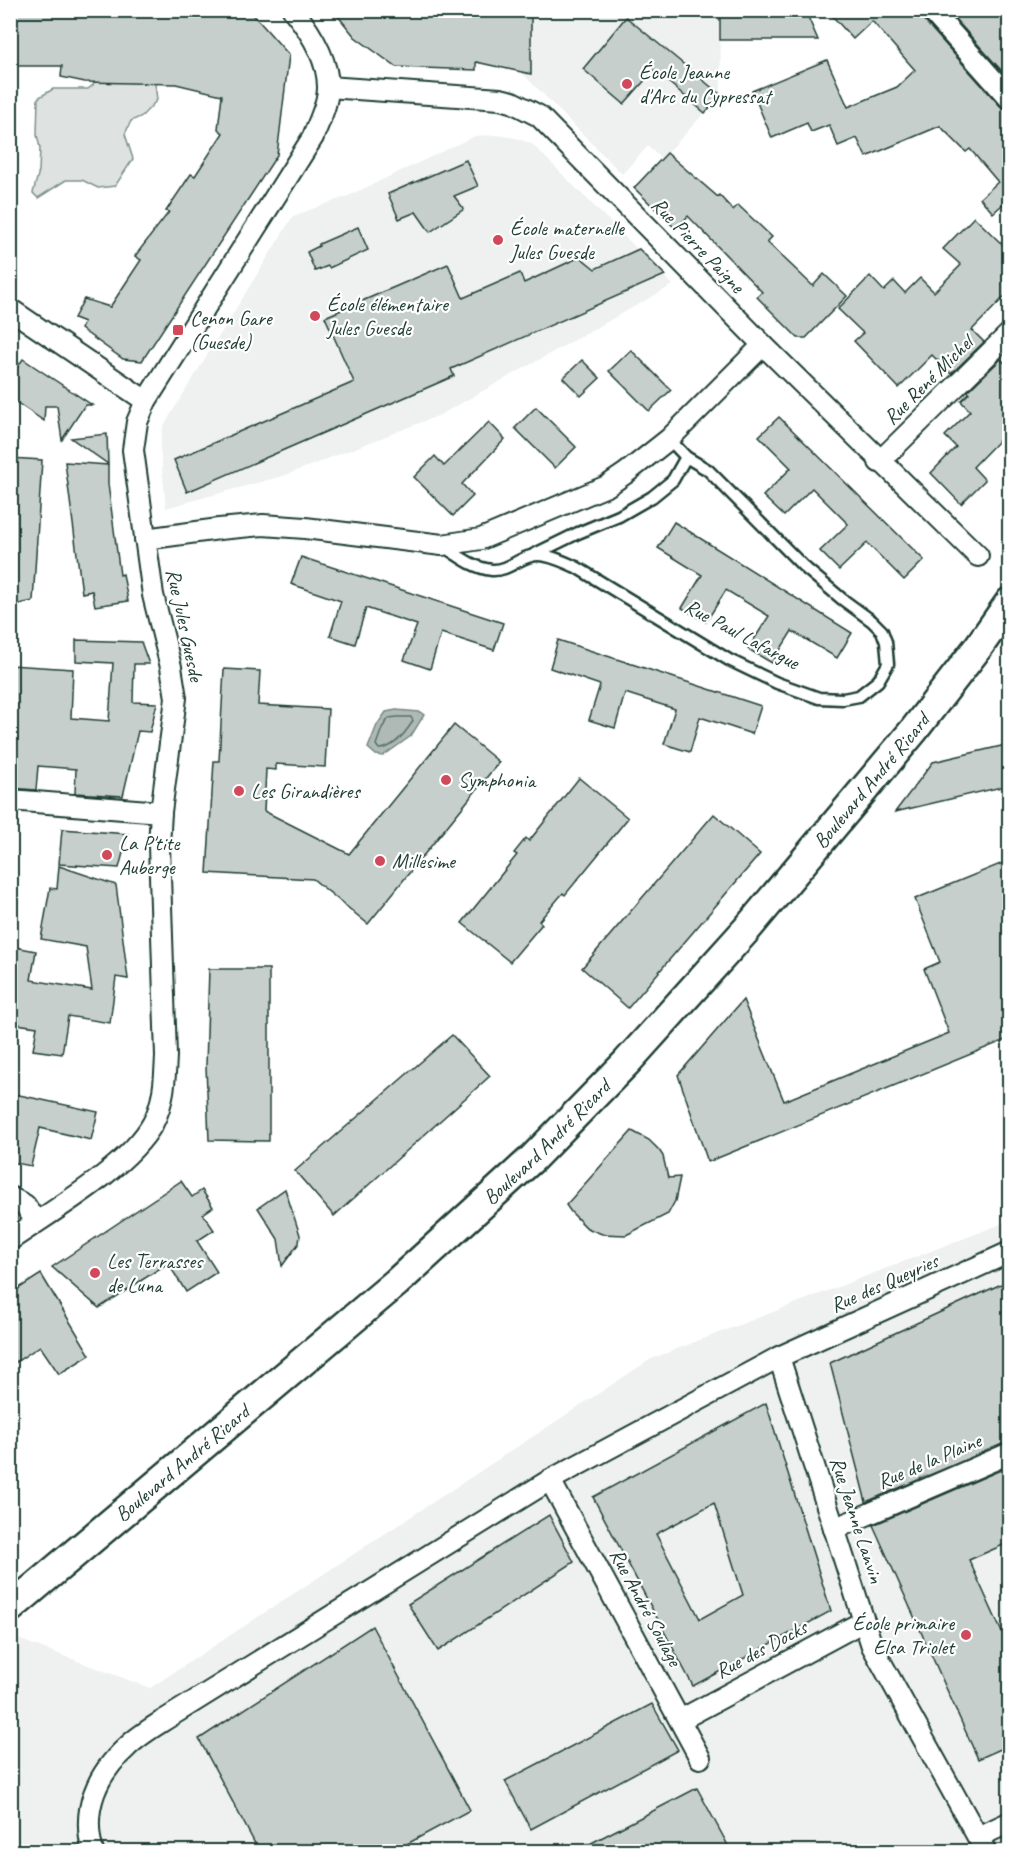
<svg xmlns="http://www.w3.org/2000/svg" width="1020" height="1862" font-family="Caveat,sans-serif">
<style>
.built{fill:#eef1f0}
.green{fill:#dee3e2;stroke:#7e908b;stroke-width:1.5}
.water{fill:#afbab7;stroke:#758883;stroke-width:1.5}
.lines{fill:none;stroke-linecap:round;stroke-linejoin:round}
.shore{stroke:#596f68;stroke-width:1.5}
.building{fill:#c7cfcc;stroke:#1f3d34;stroke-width:1.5;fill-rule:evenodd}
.service-casing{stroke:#1f3d34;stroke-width:15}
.minor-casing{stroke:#1f3d34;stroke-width:24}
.secondary-casing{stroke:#1f3d34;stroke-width:33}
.service{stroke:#fff;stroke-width:10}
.minor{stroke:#fff;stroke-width:20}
.secondary{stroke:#fff;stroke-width:28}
.poi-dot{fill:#d1495b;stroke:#fff;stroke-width:2}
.labels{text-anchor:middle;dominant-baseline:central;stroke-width:4.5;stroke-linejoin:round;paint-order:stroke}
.poi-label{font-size:21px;fill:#1f3d34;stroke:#fff;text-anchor:start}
.street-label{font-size:21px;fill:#1f3d34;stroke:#fff}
</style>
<rect width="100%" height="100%" fill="#fff"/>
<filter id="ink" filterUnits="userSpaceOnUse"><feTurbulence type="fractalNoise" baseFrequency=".0167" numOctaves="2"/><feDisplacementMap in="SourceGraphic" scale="12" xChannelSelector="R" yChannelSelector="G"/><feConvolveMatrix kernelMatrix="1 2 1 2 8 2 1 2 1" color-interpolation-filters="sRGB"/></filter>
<g filter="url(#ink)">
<g class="built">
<polygon points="491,11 720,11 721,95 662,159 648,146 622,174 521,72 491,65"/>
<polygon points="497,135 516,138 532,144 673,285 440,415 286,475 166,508 160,447 163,427 293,216 348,196 475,136"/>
<polygon points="1009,1221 1009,1851 11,1851 10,1636 150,1688 651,1359"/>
</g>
<polygon class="green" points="102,52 152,57 157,100 142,116 131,121 125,134 133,159 115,186 98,188 82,180 66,180 38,198 33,193 39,171 40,148 37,135 38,98 53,89 88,89 93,85"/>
<polygon class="water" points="396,710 420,712 424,715 411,736 383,756 376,755 368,748 377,725 386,712"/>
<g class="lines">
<path class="shore" d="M397,717H411L413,721C406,732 393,749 379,749L376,745L382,728L389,718Z"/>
</g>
<g class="building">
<polygon points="10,10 249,10 289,55 277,155 142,361 123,359 81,329 84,322 74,318 84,299 110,307 141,260 135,256 169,212 166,211 191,174 195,176 223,133 218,129 222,95 176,84 85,82 61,77 62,66 10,66"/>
<polygon points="333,10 531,10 531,74 476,62 476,70 396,67 355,37"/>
<polygon points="720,10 805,10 818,40 720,40"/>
<polygon points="827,10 919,10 922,18 1001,107 1010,111 1010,198 993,213 980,198 998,182 970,149 966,152 940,126 866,157 857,138 838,146 829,125 811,132 807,123 772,138 752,91 827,60 848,107 897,87 915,70 872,21 853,39"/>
<polygon points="947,10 1010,10 1010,80"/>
<polygon points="626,17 721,95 705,113 654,70 624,104 583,69"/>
<polygon points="667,153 718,197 719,195 733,210 738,205 772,237 767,242 813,286 824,274 847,296 806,338 798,338 757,297 762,292 688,216 676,229 634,188"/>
<polygon points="466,160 478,186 454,196 464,209 430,232 416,212 399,219 388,194"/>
<polygon points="974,217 1010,252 1010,291 972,330 984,342 951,374 932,355 899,388 854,341 863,333 838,309 870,276 884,291 894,281 905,293 920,278 934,292 961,265 943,249"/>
<polygon points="358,227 368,250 329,268 328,266 315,271 307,252 319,246 319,244"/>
<polygon points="639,249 665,275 451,369 454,376 187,492 174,460 354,382 325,317 448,264 463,298 520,273 524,283 580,257 595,269"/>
<polygon points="631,350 671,390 649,411 609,371"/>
<polygon points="23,359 92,405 85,405 62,440 57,406 45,406 44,421 10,398 10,378"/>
<polygon points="1001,359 1010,369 1010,451 999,440 973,467 985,480 961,504 931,473 956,447 945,436 970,411 961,401 969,393 968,391"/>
<polygon points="582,360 600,378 581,396 563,378"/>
<polygon points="536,407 576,447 555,468 515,428"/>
<polygon points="779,417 924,560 904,580 867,543 839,570 820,551 848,524 812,488 784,516 763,496 791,468 759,436"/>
<polygon points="489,422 505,439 462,484 473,496 453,516 414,477 435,456 444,466"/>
<polygon points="107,434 108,464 71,438"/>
<polygon points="10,458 42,460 33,601 10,606"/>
<polygon points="65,462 108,465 108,484 120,575 123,574 128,601 95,606 92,591 82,593"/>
<polygon points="674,522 852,633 837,658 792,631 772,663 748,649 769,616 726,590 706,622 682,608 702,575 658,548"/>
<polygon points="301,557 503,623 494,650 441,633 430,669 404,660 417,625 366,608 355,644 330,636 341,601 291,584"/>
<polygon points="76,640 141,642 149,664 134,664 133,702 157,703 150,732 138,731 123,796 75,793 76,769 38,766 36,790 10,788 10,665 73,669 71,718 109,721 113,663 76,661"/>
<polygon points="558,640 761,706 752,734 700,717 690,752 664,744 675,709 625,693 615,728 589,720 600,685 550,668"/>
<polygon points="224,669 260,671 258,705 328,709 325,767 276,764 276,770 266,769 264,811 349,854 454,725 499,762 368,924 313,879 207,873 214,761 219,761"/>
<polygon points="1010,744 1010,785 895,812 933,762"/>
<polygon points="579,778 628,818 565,895 563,893 539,921 542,924 510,962 462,923 517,855 514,853 526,838 529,841"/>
<polygon points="714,814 760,854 628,1008 582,968"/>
<polygon points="62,829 128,834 119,868 59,864"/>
<polygon points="1010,860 1010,1038 708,1162 678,1075 743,1000 784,1101 949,1033 924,969 940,962 915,899"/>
<polygon points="59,866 116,885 128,979 116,977 110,1023 68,1016 62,1054 33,1050 37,1027 10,1023 10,946 36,951 31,980 92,990 86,947 41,939 50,888 57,889"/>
<polygon points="209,969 269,969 269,1141 209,1140 206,1066"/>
<polygon points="452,1035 490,1076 334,1216 295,1171"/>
<polygon points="10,1093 98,1112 91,1140 40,1128 31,1166 10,1162"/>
<polygon points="632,1131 649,1140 659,1150 663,1156 668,1178 680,1177 675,1201 668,1214 626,1235 602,1234 587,1228 571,1212 566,1205"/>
<polygon points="181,1181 192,1197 202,1190 213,1207 203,1214 214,1230 197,1241 217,1272 186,1292 168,1263 99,1308 52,1267"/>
<polygon points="285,1189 300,1235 299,1243 282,1266 278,1239 258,1208"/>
<polygon points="41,1274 90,1355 59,1374 40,1346 10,1366 10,1294"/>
<polygon points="1010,1280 1010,1441 866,1502 830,1363"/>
<path d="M766,1403L831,1611L693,1686L593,1497ZM714,1503L743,1595L700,1619L656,1534Z"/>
<polygon points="1010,1466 1010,1542 969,1560 1010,1650 1010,1745 978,1759 873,1525"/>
<polygon points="549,1515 574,1562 438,1651 408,1604"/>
<polygon points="372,1626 470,1810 394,1851 259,1851 199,1739"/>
<polygon points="652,1704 678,1750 531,1829 505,1781"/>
<polygon points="697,1788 731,1851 576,1851"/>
</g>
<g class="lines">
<defs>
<g id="service">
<path d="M442,545C457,555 473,568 492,570C508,571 517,559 531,556C545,552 564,562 576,567L729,660L777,683L819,698L843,699L859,696L878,681L888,664L886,642L882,631L872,621L842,599L804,567L708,470L686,457L669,439"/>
<polyline points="533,555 578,533 619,516 652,497 673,480 686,457"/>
</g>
<g id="minor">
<polyline points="931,10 1010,99"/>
<polyline points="328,87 500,99 512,102 539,116 763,345 978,556"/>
<polyline points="10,309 146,401"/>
<polyline points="879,462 1010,333"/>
<polyline points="145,539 219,529 263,525 305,528 442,545 481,539 607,486 626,473 669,439 763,345"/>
<polyline points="10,800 161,812"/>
<polyline points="10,1197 25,1205 36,1222"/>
<path d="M10,1240C52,1211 129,1167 153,1123C164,1102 165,1079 166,1056L159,846L161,812L176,698L171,667L153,595L133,450L137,422L146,401L313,137C319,121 328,104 328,87C328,59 310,31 293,10"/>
<polyline points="779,1357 872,1646 986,1852"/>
<polyline points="550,1480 700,1758"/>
<polyline points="834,1529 1010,1453"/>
<polyline points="680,1720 864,1621"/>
<polyline points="978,1837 1010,1822"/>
<path d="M93,1852C81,1810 96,1775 127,1747C139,1735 155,1726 169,1717L550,1480L779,1357L1010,1252"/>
</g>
<g id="secondary">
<path id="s1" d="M10,1608L397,1282L533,1158L627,1062L747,929L914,730L979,646L1010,602"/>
</g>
</defs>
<use href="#service" class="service-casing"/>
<use href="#minor" class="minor-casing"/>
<use href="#secondary" class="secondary-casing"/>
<use href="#service" class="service"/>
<use href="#minor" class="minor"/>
<use href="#secondary" class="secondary"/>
</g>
</g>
<g class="poi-dot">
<circle cx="627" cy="84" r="6"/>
<circle cx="498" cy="240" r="6"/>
<circle cx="315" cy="316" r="6"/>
<rect x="172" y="324" width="12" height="12" rx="3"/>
<circle cx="446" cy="780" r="6"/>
<circle cx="239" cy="791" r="6"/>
<circle cx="107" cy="855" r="6"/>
<circle cx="380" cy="861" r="6"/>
<circle cx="95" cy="1273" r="6"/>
<circle cx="966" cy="1635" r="6"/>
</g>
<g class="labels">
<g class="poi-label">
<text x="639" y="72">École Jeanne<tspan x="639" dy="24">d'Arc du Cypressat</tspan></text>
<text x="510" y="228">École maternelle<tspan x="510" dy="24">Jules Guesde</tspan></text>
<text x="327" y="304">École élémentaire<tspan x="327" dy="24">Jules Guesde</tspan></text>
<text x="190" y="318">Cenon Gare<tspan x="190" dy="24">(Guesde)</tspan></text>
<text x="458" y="780">Symphonia</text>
<text x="251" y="791">Les Girandières</text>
<text x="119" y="843">La P'tite<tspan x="119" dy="24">Auberge</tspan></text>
<text x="392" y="861">Millesime</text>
<text x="107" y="1261">Les Terrasses<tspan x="107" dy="24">de Luna</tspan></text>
<text x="954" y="1623" text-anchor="end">École primaire<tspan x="954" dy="24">Elsa Triolet</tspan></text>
</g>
<g class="street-label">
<text transform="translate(698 245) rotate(46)">Rue Pierre Paigne</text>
<text transform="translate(928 380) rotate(-45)">Rue René Michel</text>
<text transform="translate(185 625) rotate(78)">Rue Jules Guesde</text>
<text transform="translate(742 634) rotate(28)">Rue Paul Lafargue</text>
<text stroke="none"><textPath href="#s1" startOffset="1197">Boulevard André Ricard</textPath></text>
<text stroke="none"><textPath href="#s1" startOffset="711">Boulevard André Ricard</textPath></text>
<text transform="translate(884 1283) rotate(-24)">Rue des Queyries</text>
<text transform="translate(929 1461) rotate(-23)">Rue de la Plaine</text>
<text stroke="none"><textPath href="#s1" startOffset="225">Boulevard André Ricard</textPath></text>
<text transform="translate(857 1520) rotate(72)">Rue Jeanne Lanvin</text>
<text transform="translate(646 1607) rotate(62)">Rue André Soulage</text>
<text transform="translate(761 1649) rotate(-28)">Rue des Docks</text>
</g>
</g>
<rect width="1020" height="1862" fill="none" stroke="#fff" stroke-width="36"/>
<rect x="18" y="18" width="984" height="1826" fill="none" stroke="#1f3d34" stroke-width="2" filter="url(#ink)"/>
</svg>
